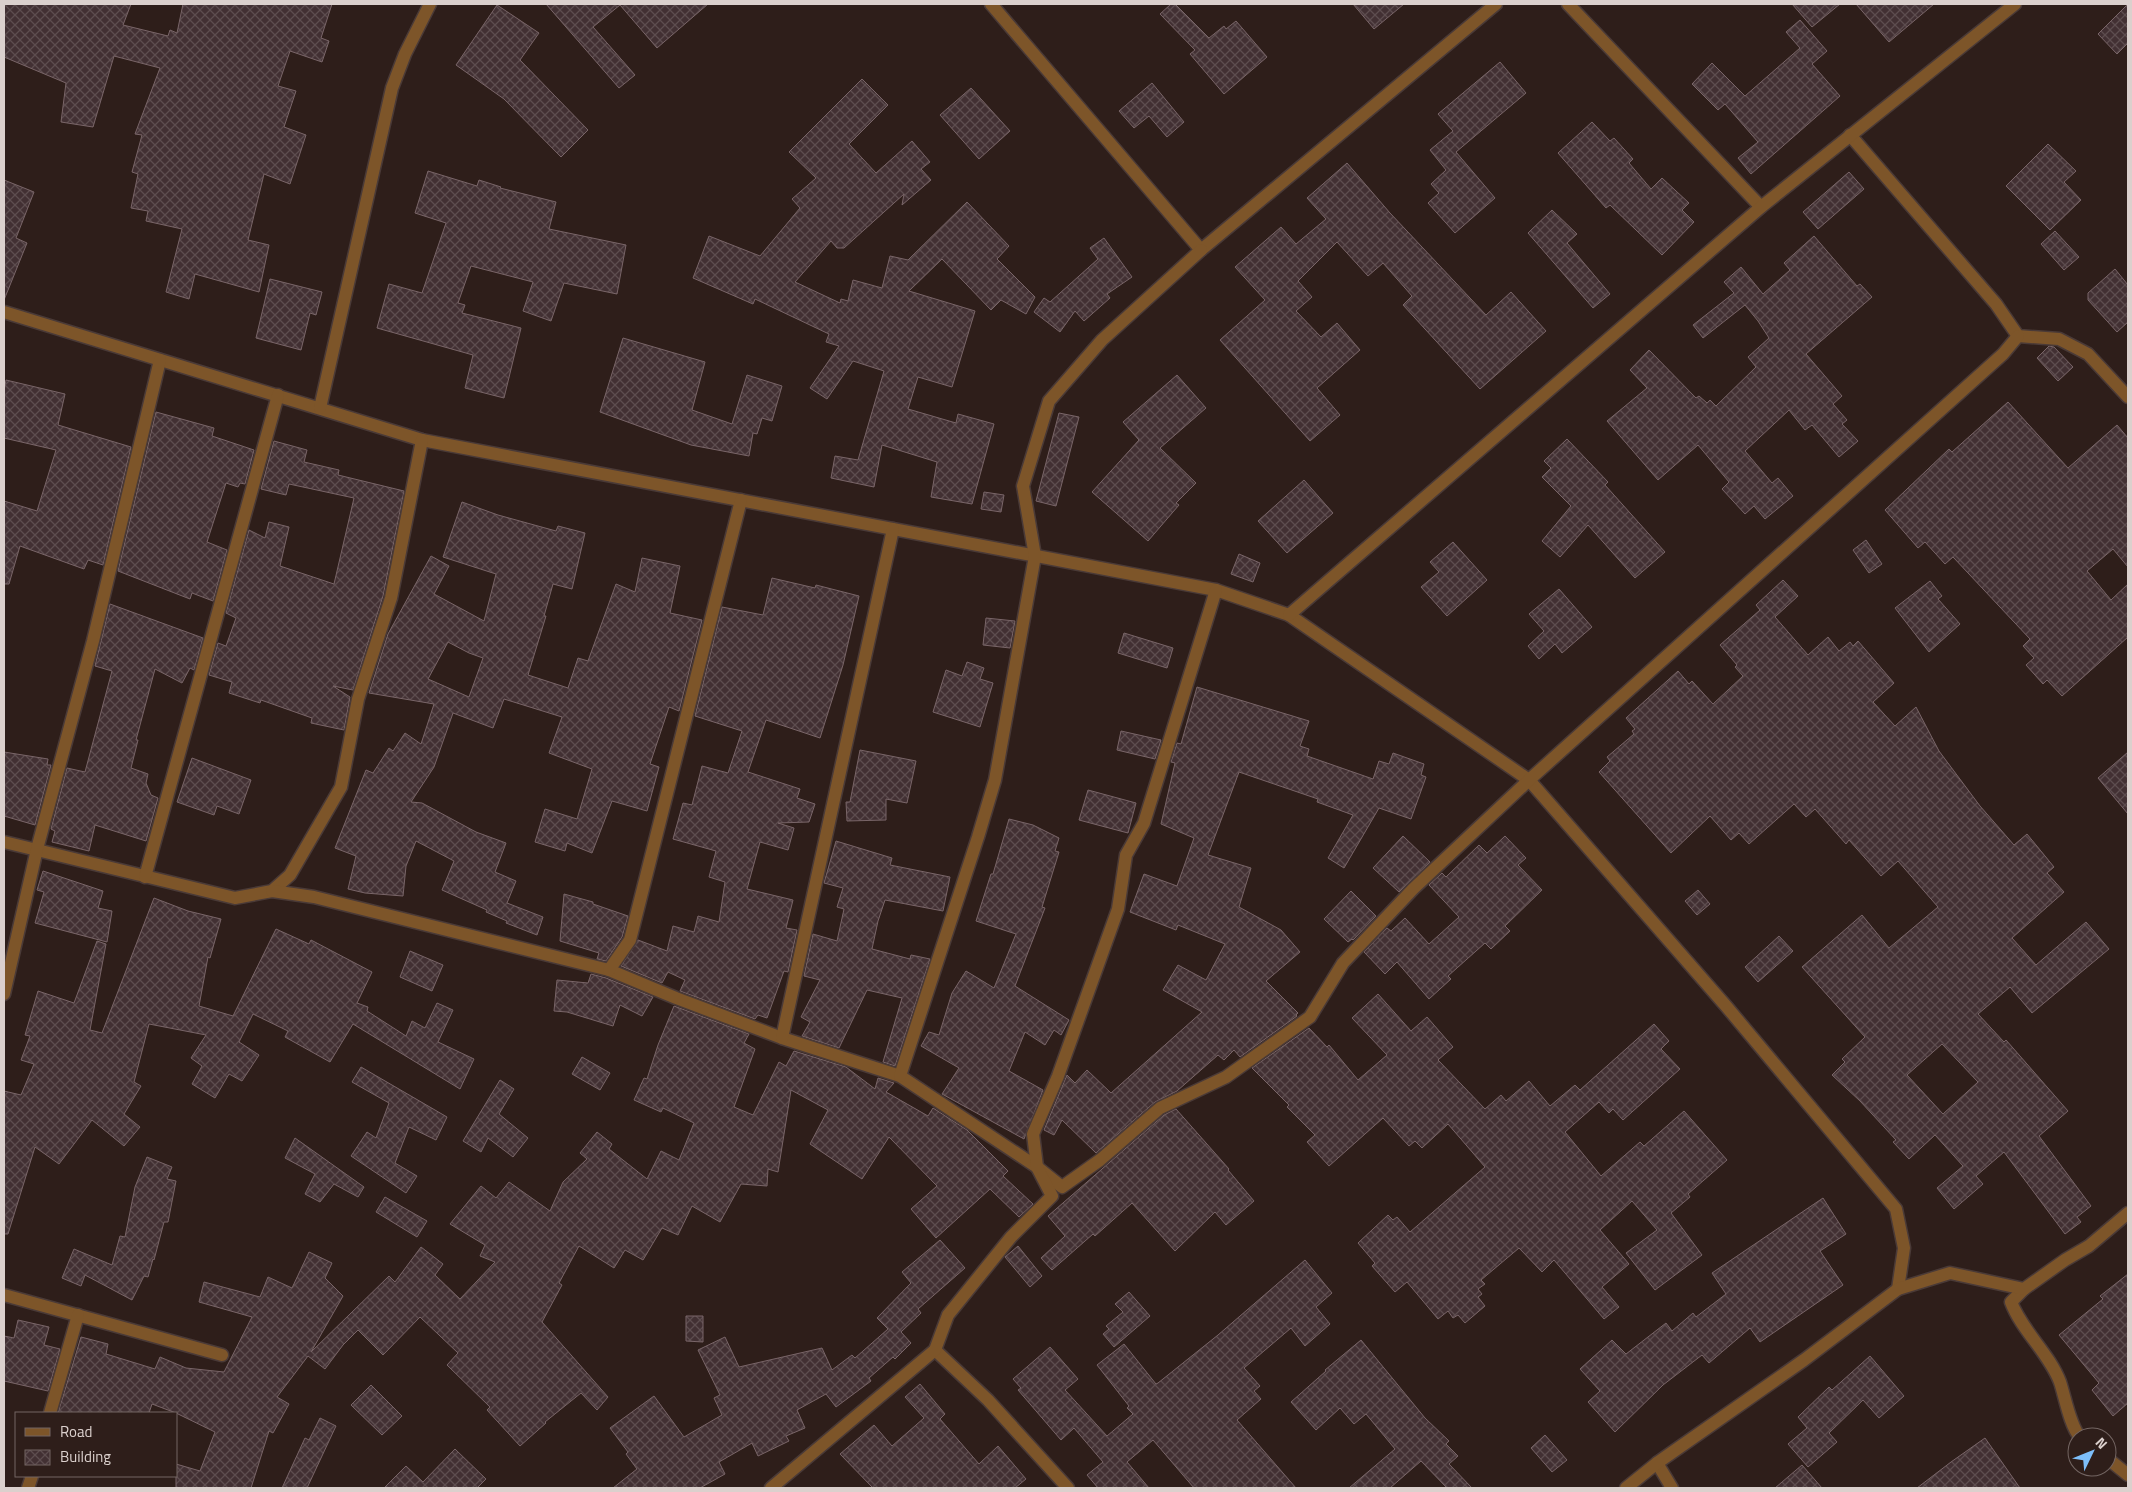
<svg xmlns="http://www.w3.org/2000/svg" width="2132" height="1492" font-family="'Titillium Web',sans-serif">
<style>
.building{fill:url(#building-cross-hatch);stroke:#796568;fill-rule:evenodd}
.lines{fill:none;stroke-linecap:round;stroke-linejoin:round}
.minor-casing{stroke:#4a3a37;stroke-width:15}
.minor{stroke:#7d5529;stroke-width:12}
</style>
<defs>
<pattern id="building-cross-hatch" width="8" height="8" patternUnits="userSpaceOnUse" patternTransform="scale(1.25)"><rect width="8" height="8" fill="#423033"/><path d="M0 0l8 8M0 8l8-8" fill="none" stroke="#5d4d4f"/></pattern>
</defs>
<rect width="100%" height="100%" fill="#2e1e1a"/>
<g class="building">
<polygon points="4,4 131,4 123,25 168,36 170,30 177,33 183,4 332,4 321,38 329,41 322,62 290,51 278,86 296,91 284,127 306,135 290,184 264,174 248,240 269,245 259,292 195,274 189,299 166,292 182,229 146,221 148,211 131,208 138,174 132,172 142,135 135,134 160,68 114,56 93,127 61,122 66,83 4,57"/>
<polygon points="546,4 708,4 657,48 620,5 593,27 635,75 619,88"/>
<polygon points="1171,4 1175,4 1209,38 1224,26 1226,29 1236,21 1267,57 1224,94 1190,54 1195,50 1160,14"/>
<polygon points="1353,4 1404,4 1374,29"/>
<polygon points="1792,4 1840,4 1812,27"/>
<polygon points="1856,4 1934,4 1889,42"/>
<polygon points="2128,4 2128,43 2117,54 2098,34"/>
<polygon points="497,5 539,33 520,60 588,130 561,157 504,99 456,65"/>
<polygon points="1800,20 1827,51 1812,64 1840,96 1751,174 1738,158 1758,142 1725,104 1718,110 1692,84 1712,63 1745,96 1800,48 1786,32"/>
<polygon points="1500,62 1526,93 1456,152 1495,198 1455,233 1428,203 1439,193 1431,184 1446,170 1430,150 1453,131 1438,114"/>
<polygon points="862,79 888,105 849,144 876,173 912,141 930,162 921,169 931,180 902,205 904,194 844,248 837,248 831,241 795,282 840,303 841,299 848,301 853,280 882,288 890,256 908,260 967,202 1009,246 997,259 1035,297 1026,314 1001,300 991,310 942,259 909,291 975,311 952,387 918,377 908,409 956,423 958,414 994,424 972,504 931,497 937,462 882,445 874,487 831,478 835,456 858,460 884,371 853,361 827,399 810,388 839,346 826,342 829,334 755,299 753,304 693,278 709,236 760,256 800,208 792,199 816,178 789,152"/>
<polygon points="1152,83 1184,122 1167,137 1149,116 1134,128 1119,111"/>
<polygon points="971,88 1010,131 979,159 940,115"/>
<polygon points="1592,122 1610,141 1614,138 1633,159 1629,163 1651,189 1662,178 1689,203 1682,210 1694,222 1662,255 1610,205 1606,208 1558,153"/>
<polygon points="2048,144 2076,171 2064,182 2081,200 2050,230 2006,186"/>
<polygon points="1347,163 1390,213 1486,315 1511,292 1546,331 1480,389 1403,305 1412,296 1383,263 1368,276 1337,242 1298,281 1312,297 1296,311 1321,337 1337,323 1360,350 1317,388 1340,415 1310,441 1220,340 1265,300 1235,267 1281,227 1296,244 1326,219 1307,198"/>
<polygon points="428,171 477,186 479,180 501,187 500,188 556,202 549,229 626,245 617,294 564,283 551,321 523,311 533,282 471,266 458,303 465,305 462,313 521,328 504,398 465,388 473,355 377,328 389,284 422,293 446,223 415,213"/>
<polygon points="1849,172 1864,189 1818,229 1803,212"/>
<polygon points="4,180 34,192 16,238 27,243 4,300"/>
<polygon points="1552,210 1577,234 1567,243 1610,294 1593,308 1528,233"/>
<polygon points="2055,231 2079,257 2064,270 2041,244"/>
<polygon points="1814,236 1857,286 1860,284 1872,297 1806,354 1842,396 1833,404 1847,420 1842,424 1858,441 1839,457 1812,425 1805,430 1789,410 1745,451 1772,483 1778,478 1793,496 1765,519 1754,506 1745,514 1722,489 1729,482 1698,445 1658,480 1607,421 1647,388 1630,370 1649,350 1696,398 1699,396 1707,403 1710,400 1716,406 1756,367 1748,357 1769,338 1758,321 1745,305 1703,338 1693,325 1734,293 1724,282 1741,267 1763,294 1790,270 1784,263"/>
<polygon points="1104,238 1132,277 1107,294 1110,298 1084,321 1075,311 1060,332 1034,312 1044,298 1050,302 1098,259 1090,248"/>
<polygon points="2115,269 2128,285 2128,322 2117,332 2088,300 2088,293"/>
<polygon points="270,279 322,292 316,315 310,313 301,350 256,338"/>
<polygon points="623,338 705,362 692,410 732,424 747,375 782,386 772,421 762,418 757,434 753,433 749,456 691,445 600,412"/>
<polygon points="2049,346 2054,347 2073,367 2058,381 2037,358"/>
<polygon points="1177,375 1206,408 1160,448 1196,483 1176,503 1179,505 1148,541 1092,492 1139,440 1123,422"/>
<polygon points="6,380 65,394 58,425 131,447 103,565 88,560 84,569 20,546 9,584 4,584 4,501 37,511 56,450 4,438 4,391"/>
<polygon points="2008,402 2068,468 2117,425 2128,438 2128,567 2113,549 2087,571 2111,600 2128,584 2128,637 2062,696 2047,680 2043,684 2026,665 2034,658 2023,646 2030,639 1953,557 1945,564 1925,542 1918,548 1885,510 1949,449 1952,452"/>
<polygon points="156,412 214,428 212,436 254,450 245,484 240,483 238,487 226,483 207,542 227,550 213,601 192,593 190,599 118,571"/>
<polygon points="1059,413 1079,417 1056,506 1036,501"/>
<polygon points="1567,439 1608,482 1605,485 1665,552 1635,578 1588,525 1560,557 1542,541 1571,506 1542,477 1551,468 1544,461"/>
<polygon points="274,441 307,450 304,462 339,470 338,475 404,491 383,596 353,690 333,686 350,697 344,730 311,723 312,718 261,700 260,703 229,693 232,682 209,675 218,643 226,646 236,618 226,613 249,530 265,538 269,522 289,527 280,566 334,584 354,498 289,484 286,495 261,489"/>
<polygon points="1304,480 1333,513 1287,553 1258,521"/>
<polygon points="984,492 1004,495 1001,512 981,509"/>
<path d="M462,502L498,515L556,531L558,526L585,533L572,589L553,584L544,616H546L528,675L568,688L578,658L588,661L616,584L635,592L642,558L680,566L670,613L702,620L679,711L669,707L650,764L659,767L647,811L612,801L592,853L567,843L565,851L535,842L545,809L577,819L592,769L549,753L562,717L504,699L493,728L453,713L434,767L411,802L422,803L476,832L506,843L495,872L516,881L507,903L543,917L537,935L506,923L507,921L486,912L487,910L442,890L454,861L416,841L406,866L403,896L365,893L348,889L356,856L335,848L366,770L373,773L389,748L393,751L405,733L421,744L434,704L369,693L388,634L431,556L449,566L434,594L484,621L496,574L443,557ZM448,642L469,653L483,658L469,697L428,679Z"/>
<polygon points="1866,540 1882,564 1869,573 1853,550"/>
<polygon points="1453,542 1487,580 1447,616 1421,587 1439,572 1430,562"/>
<polygon points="1239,554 1260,563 1253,582 1231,574"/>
<polygon points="772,578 815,588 816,585 859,596 843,665 820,738 766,720 748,772 800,789 797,798 815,804 809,822 778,823 794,828 788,850 760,842 747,889 793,900 786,928 797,930 788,972 784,971 767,1018 758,1015 755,1019 680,991 685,980 668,972 662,983 621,966 638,940 667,951 673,926 694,932 698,916 719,922 725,882 709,877 716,851 673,839 683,803 692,805 702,766 728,773 742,731 695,716 722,607 763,615"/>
<path d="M1783,580L1798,596L1775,617L1808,655L1828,637L1839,651L1850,642L1853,646L1858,641L1894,683L1873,702L1895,726L1916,707L1939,751L1980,806L2014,845L2027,834L2054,867L2047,873L2064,892L2012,938L2036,965L2086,922L2109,949L2032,1013L2010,987L1978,1014L2004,1042L2006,1040L2068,1111L2039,1136L2091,1206L2077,1217L2081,1222L2065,1234L2004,1152L1976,1176L1983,1184L1954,1209L1937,1188L1963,1166L1935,1135L1909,1159L1893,1142L1896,1140L1860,1101L1832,1075L1845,1062L1842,1059L1865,1037L1802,967L1862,915L1889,948L1938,907L1898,861L1881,876L1849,840L1846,844L1815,809L1806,817L1794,804L1749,844L1739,833L1731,840L1710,816L1671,853L1599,772L1610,761L1607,757L1634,734L1632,731L1635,729L1626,718L1678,671L1689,684L1692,681L1713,704L1743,676L1735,667L1737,665L1720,645L1760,610L1756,605ZM1942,1044L1978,1082L1943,1114L1907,1075Z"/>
<polygon points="1930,581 1942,596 1938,599 1960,624 1929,652 1895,608"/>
<polygon points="1559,589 1592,627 1562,653 1555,644 1539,659 1528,646 1544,631 1529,614"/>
<polygon points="110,604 203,638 194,670 190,668 182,683 155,669 136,740 138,740 131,768 148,774 146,783 151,795 158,798 146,841 95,825 89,851 52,842 55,831 51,829 67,768 85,772 112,671 95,666"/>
<polygon points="986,618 1015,621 1010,648 983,645"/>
<polygon points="1124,633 1173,648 1167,668 1118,653"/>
<polygon points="967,662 984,668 980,679 993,683 980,727 933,712 946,670 962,676"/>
<polygon points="1197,687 1309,721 1300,746 1309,749 1307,756 1373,779 1379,761 1389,764 1393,753 1424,764 1421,775 1426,777 1411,819 1379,808 1344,868 1328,858 1353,815 1317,802 1318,799 1239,772 1208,855 1251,868 1239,907 1281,930 1300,952 1266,981 1298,1013 1296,1015 1297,1016 1240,1057 1234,1050 1224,1060 1218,1055 1177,1091 1155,1102 1096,1153 1062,1120 1054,1135 1044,1130 1067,1075 1075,1083 1087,1070 1111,1093 1202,1012 1163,990 1178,965 1206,980 1225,944 1178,925 1176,930 1130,912 1144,874 1177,886 1194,838 1161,824 1175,763 1171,762 1177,743 1181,744"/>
<polygon points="1121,731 1161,740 1155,759 1117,750"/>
<polygon points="860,750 916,761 907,803 886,799 886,820 847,821 846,802 850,802"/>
<polygon points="4,752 48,759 47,765 51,765 35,825 4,816"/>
<polygon points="2128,752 2128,814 2098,778"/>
<polygon points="192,758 251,780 239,814 217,806 214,815 177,802"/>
<polygon points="1088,790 1136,803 1128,833 1079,820"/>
<polygon points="1009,819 1033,825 1059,838 1055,851 1059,852 1042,907 1045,908 1015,986 1069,1020 1061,1035 1054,1030 1045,1045 1025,1032 1009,1071 1043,1090 1024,1139 942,1094 959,1068 921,1046 929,1032 939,1035 952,993 966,971 994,988 1016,934 976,921 991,874 993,874"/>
<polygon points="1403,836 1430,862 1399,892 1373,868"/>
<polygon points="1505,836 1526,858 1518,865 1542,890 1505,926 1510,931 1491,949 1485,943 1448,976 1451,979 1429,999 1397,962 1385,974 1364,952 1387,928 1391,931 1405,918 1429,944 1459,917 1429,885 1442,873 1446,877 1479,845 1487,853"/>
<polygon points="836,841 892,858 890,865 950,877 943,911 885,900 878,921 872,949 910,959 911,955 930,959 895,1066 883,1062 902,998 867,990 839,1048 802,1036 810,1022 801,1017 820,980 804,976 813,934 837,941 844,909 837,907 843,888 824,883"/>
<polygon points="43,871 103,891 98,908 112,911 107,942 35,923 44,892 37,890"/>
<polygon points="1698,890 1710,904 1697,915 1685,901"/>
<polygon points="1351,891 1376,916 1353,940 1352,939 1348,942 1324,919"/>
<polygon points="564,894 593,902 593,904 628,916 622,937 606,961 597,959 599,953 560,941"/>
<polygon points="154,898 188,911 221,919 210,958 208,957 199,1006 233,1016 276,929 309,944 311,940 372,972 357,1003 368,1007 367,1011 406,1036 412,1021 425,1028 437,1003 453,1010 438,1042 474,1059 460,1089 353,1024 330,1062 285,1037 288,1031 253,1014 239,1042 259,1055 242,1081 229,1074 215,1098 192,1084 202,1066 191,1058 206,1035 149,1024 134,1082 141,1086 124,1114 140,1127 124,1146 92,1120 59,1164 35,1147 8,1234 4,1234 4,1091 21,1095 34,1064 21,1060 30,1036 25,1035 38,991 74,1003 97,941 106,944 90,1030 102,1033"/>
<polygon points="1779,936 1793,951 1758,982 1745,967"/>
<polygon points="410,951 443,965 432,991 400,977"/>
<polygon points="591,974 606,978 653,997 642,1016 620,1005 613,1026 567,1012 554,1011 557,980 588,983"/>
<polygon points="1378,994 1411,1031 1427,1017 1453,1047 1438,1060 1485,1109 1501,1095 1506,1101 1529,1081 1550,1106 1575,1085 1580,1090 1654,1024 1669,1041 1661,1049 1680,1069 1623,1120 1613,1109 1609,1113 1599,1102 1565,1132 1601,1176 1640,1142 1644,1146 1684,1111 1727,1160 1688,1194 1690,1197 1671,1213 1702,1255 1655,1290 1626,1253 1657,1230 1632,1201 1600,1230 1629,1264 1602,1287 1619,1307 1604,1319 1554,1260 1542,1272 1519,1248 1481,1280 1485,1284 1478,1289 1482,1294 1478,1297 1485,1306 1465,1323 1458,1315 1453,1318 1448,1311 1438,1319 1407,1282 1395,1292 1372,1266 1375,1263 1358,1243 1388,1215 1393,1220 1397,1217 1410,1232 1485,1167 1448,1124 1422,1148 1415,1141 1409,1146 1383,1118 1329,1166 1307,1142 1315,1135 1287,1107 1289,1105 1252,1068 1309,1028 1327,1047 1329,1045 1358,1080 1387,1055 1352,1018"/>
<polygon points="674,1006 749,1034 744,1043 755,1049 734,1107 753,1115 779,1062 786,1066 794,1051 846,1067 875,1089 878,1078 894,1083 886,1092 928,1116 933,1108 967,1130 1008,1171 1003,1176 1033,1204 1019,1217 990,1189 936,1238 911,1209 937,1186 889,1137 862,1179 810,1144 828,1110 791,1090 778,1172 768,1169 767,1186 741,1184 720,1222 692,1206 678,1235 662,1228 643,1260 625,1250 614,1268 579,1246 559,1283 562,1285 542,1322 608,1397 597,1410 581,1393 545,1422 546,1423 520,1446 487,1410 490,1407 447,1365 458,1353 420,1317 383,1355 358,1330 343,1345 325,1369 308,1356 277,1397 289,1404 273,1433 269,1431 251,1488 176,1488 176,1464 200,1471 215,1432 176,1413 152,1404 149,1413 58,1413 81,1337 108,1344 106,1354 155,1369 160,1357 186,1368 224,1372 252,1317 199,1302 204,1282 260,1297 268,1277 292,1288 309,1252 332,1263 325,1278 343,1296 311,1352 389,1276 395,1282 421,1247 443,1264 435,1275 460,1299 495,1262 480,1256 485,1245 450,1224 481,1186 496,1198 509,1182 550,1211 563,1182 587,1159 580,1153 597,1132 612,1144 609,1149 647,1179 661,1151 679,1160 694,1123 663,1108 661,1112 634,1100 644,1078 647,1079 658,1045"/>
<polygon points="582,1057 610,1073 600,1090 572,1074"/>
<polygon points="361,1067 447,1117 436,1140 409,1127 395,1163 417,1176 406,1193 351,1156 367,1132 376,1138 389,1103 352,1082"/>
<polygon points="500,1080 514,1089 499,1114 528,1138 513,1157 488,1138 481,1152 463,1141"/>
<polygon points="1176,1109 1229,1169 1228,1170 1254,1201 1226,1225 1215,1212 1175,1251 1132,1203 1095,1236 1093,1234 1052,1270 1041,1258 1065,1236 1048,1216 1164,1115"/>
<polygon points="295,1138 364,1187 358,1197 334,1184 320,1202 305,1194 315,1174 285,1158"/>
<polygon points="147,1157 172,1167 167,1179 176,1181 168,1222 164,1222 154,1260 153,1259 148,1277 144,1276 132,1300 85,1275 81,1286 62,1278 74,1249 112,1265 120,1236 125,1237 135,1187"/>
<polygon points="385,1197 427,1221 417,1237 376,1212"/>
<polygon points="1823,1198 1846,1234 1820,1251 1843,1285 1760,1342 1750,1328 1709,1363 1702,1355 1663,1385 1615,1432 1588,1402 1600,1391 1580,1369 1612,1340 1626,1354 1666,1323 1672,1331 1693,1313 1696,1317 1726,1294 1712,1273"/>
<polygon points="940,1240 965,1268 918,1309 921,1313 901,1332 911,1343 895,1359 893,1357 869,1378 871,1381 836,1407 826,1394 797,1410 805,1428 786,1436 789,1441 758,1456 752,1443 719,1462 725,1474 700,1488 613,1488 637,1469 626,1454 628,1452 610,1428 654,1396 684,1437 722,1415 714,1398 720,1395 698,1350 725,1337 739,1367 822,1348 832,1370 852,1355 855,1358 888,1329 877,1318 911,1283 902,1272"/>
<polygon points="1018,1246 1042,1276 1030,1287 1005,1257"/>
<polygon points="1305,1260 1332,1293 1316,1307 1330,1324 1305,1346 1291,1328 1244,1368 1260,1386 1254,1391 1261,1399 1237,1420 1296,1488 1194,1488 1153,1440 1127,1462 1149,1488 1098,1488 1087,1475 1103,1462 1074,1428 1061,1440 1018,1390 1021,1388 1013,1379 1050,1347 1078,1379 1065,1390 1107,1436 1133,1414 1127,1408 1129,1406 1097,1365 1124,1344 1156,1384 1158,1383 1218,1335"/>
<polygon points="2128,1274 2128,1403 2113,1416 2092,1390 2099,1383 2059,1335 2103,1299 2100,1296"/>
<polygon points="1129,1292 1150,1316 1114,1347 1103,1334 1109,1329 1106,1326 1123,1312 1115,1304"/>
<polygon points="686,1316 703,1316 703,1342 686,1341"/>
<polygon points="18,1320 49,1327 44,1345 60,1349 48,1391 4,1381 4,1336 14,1338"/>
<polygon points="1361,1340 1425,1418 1449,1441 1446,1444 1458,1456 1449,1464 1472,1488 1447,1488 1421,1461 1390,1488 1349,1488 1395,1449 1366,1414 1354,1424 1340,1408 1316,1430 1291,1402 1326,1371 1325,1370"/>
<polygon points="1870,1356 1904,1396 1879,1418 1863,1400 1829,1433 1837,1442 1808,1467 1788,1444 1807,1428 1798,1417 1829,1387 1832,1390"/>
<polygon points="920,1384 945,1414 940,1419 979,1464 998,1446 1026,1479 1015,1488 873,1488 840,1454 874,1425 892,1446 924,1418 905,1397"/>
<polygon points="371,1385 402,1416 382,1435 351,1405"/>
<polygon points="320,1418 336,1426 307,1488 282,1488 305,1438 309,1440"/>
<polygon points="1545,1435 1567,1460 1552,1472 1531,1448"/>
<polygon points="1985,1438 2020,1488 1917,1488 1951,1462"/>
<polygon points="455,1449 486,1479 477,1488 384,1488 406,1466 423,1482"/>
<polygon points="1802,1465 1822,1488 1775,1488"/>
</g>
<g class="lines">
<defs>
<g id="minor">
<polyline points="991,4 1201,250 1496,4"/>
<polyline points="1568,4 1761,207"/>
<polyline points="1850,135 1996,304 2018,336 2059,339 2088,354 2128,397"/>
<polyline points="4,312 422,440 1216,590 1289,615 1529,780 1726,1006 1896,1209 1904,1248 1898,1289"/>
<polyline points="320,408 392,88 405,54 430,4"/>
<polyline points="1289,615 1761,207 2015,4"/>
<polyline points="4,842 235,898 272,891 290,875 341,787 358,699 391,598 422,440"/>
<polyline points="145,877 278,395"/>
<polyline points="272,891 314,897 609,970 676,998 782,1038 900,1076 1037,1167 1062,1187 1100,1160 1160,1108 1226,1077 1310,1017 1343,963 1413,889 1529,780 2003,354 2018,336"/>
<polyline points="609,970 630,940 741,500"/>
<polyline points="4,994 37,849 93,641 160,360"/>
<polyline points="782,1038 893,529"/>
<polyline points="900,1076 978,837 995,780 1035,556 1023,486 1049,401 1102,340 1201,250"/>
<path d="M2024,1289L2011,1302C2022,1331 2049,1353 2060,1382C2065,1397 2070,1426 2080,1437"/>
<polyline points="4,1295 222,1355"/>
<polyline points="935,1350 988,1400 1068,1488"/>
<polyline points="50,1413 78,1315"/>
<polyline points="2107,1458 2128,1475"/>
<polyline points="1657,1463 1672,1488"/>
<polyline points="28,1488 32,1476"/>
<polyline points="771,1488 935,1350 948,1315 1011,1237 1052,1196 1037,1167 1033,1134 1058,1076 1118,909 1126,855 1144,823 1216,590"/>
<polyline points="1626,1488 1657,1463 1804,1360 1898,1289 1950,1273 2024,1289 2065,1260 2089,1246 2128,1213"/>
</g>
</defs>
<use href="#minor" class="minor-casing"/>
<use href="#minor" class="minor"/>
</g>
<rect width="2132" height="1492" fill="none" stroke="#dbd0cd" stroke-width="10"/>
<rect x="15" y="1412" width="162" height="65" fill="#2e1e1a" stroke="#736562"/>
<rect x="25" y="1428" width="25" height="8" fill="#7d5529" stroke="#736562"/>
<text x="60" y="1437" font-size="15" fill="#dbd0cd">Road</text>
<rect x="25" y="1450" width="25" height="15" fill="url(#building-cross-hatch)" stroke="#736562"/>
<text x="60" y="1462" font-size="15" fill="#dbd0cd">Building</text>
<g transform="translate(2092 1452) rotate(47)"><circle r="24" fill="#2e1e1a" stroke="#736562"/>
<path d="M0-4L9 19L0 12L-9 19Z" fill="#7dbef9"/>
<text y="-8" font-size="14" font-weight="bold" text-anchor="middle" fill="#dbd0cd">N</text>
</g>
</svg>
